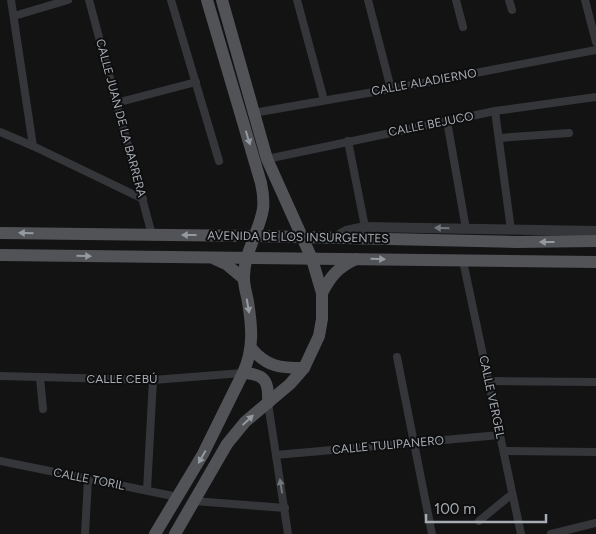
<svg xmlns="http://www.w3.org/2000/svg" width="596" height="534" font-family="Figtree,sans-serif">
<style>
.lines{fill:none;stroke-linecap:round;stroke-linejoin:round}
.minor{stroke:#343639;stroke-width:8}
.tertiary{stroke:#343639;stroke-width:10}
.primary{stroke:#515357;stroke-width:12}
.oneway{fill:#959aa1}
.oneway2{fill:#73777c}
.labels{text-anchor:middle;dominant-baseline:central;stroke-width:4;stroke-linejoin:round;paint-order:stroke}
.street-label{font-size:12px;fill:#a6acb3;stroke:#0e0e0f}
</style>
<rect width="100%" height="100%" fill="#131314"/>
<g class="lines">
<g class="minor">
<polyline points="11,0 33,146"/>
<polyline points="89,0 152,235"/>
<polyline points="171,0 219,161"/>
<polyline points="297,0 324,100"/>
<polyline points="368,0 391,89"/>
<polyline points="456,0 463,27"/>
<polyline points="509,0 512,10"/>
<polyline points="585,0 596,42"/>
<polyline points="14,16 68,0"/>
<polyline points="116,103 196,82"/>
<polyline points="495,111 511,230"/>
<polyline points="253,113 391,89 596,50"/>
<polyline points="447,121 466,229"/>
<polyline points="0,132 33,146 143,199"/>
<polyline points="499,138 569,133"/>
<polyline points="348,141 365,227"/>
<polyline points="267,159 495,111 596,97"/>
<polyline points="463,261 521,534"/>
<polyline points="397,357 432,534"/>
<polyline points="0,376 153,380 243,373"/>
<polyline points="40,378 43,409"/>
<polyline points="489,381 596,382"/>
<polyline points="268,403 288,534"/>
<polyline points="504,451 596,452"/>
<polyline points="276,455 500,435"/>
<polyline points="0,461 178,497"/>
<polyline points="147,490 153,380"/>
<polyline points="194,501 285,508"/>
<polyline points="479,521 512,494"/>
<polyline points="85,534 88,479"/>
<polyline points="551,534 596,523"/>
</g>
<polyline class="tertiary" points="334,238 346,231 365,227 596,231"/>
<g class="primary">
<polyline points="0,233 255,236 516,242 596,241"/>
<polyline points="0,255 596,262"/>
<polyline points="215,259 226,264 244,279"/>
<path d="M322,293C330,277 338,267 356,259"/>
<path d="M251,348C267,367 280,368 304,368"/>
<path d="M243,373C266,374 269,382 268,403"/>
<path d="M155,534L203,454L243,373C254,349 252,327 248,302C247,295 244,287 244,279C243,254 259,233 263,209C264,200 263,192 261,183L207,0"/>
<polyline points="175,534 227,444 245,422 290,384 304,368 319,336 322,319 322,293 312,259 267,159 222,0"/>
</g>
</g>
<defs><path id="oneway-solid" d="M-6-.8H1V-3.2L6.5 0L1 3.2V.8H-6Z" transform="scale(1.25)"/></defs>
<g class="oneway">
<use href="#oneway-solid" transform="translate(248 138) rotate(73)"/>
<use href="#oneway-solid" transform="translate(26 233) rotate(-179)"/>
<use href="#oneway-solid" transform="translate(189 235) rotate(-180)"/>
<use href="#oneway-solid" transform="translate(547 242) rotate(180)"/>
<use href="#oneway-solid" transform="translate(84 256) rotate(1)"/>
<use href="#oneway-solid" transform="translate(378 259) rotate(2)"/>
<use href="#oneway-solid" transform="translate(248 306) rotate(80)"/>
<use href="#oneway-solid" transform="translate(248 420) rotate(-43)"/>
<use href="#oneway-solid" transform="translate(202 457) rotate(119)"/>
</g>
<g class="oneway2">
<use href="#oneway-solid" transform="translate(442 228) rotate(-179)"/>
<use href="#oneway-solid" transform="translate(281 486) rotate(-99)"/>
</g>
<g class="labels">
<g class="street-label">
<text transform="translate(424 82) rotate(-10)">CALLE ALADIERNO</text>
<text transform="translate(121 118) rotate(75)">CALLE JUAN DE LA BARRERA</text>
<text transform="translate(431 124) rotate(-11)">CALLE BEJUCO</text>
<text transform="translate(298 237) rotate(1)">AVENIDA DE LOS INSURGENTES</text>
<text x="122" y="379">CALLE CEBÚ</text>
<text transform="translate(492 397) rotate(78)">CALLE VERGEL</text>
<text transform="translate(388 445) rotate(-5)">CALLE TULIPANERO</text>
<text transform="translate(89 479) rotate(11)">CALLE TORIL</text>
</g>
</g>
<path d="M426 514v8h120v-8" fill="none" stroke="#a6acb3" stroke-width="2.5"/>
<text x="434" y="514" font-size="15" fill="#a6acb3" stroke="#0e0e0f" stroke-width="4" paint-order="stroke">100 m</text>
</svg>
